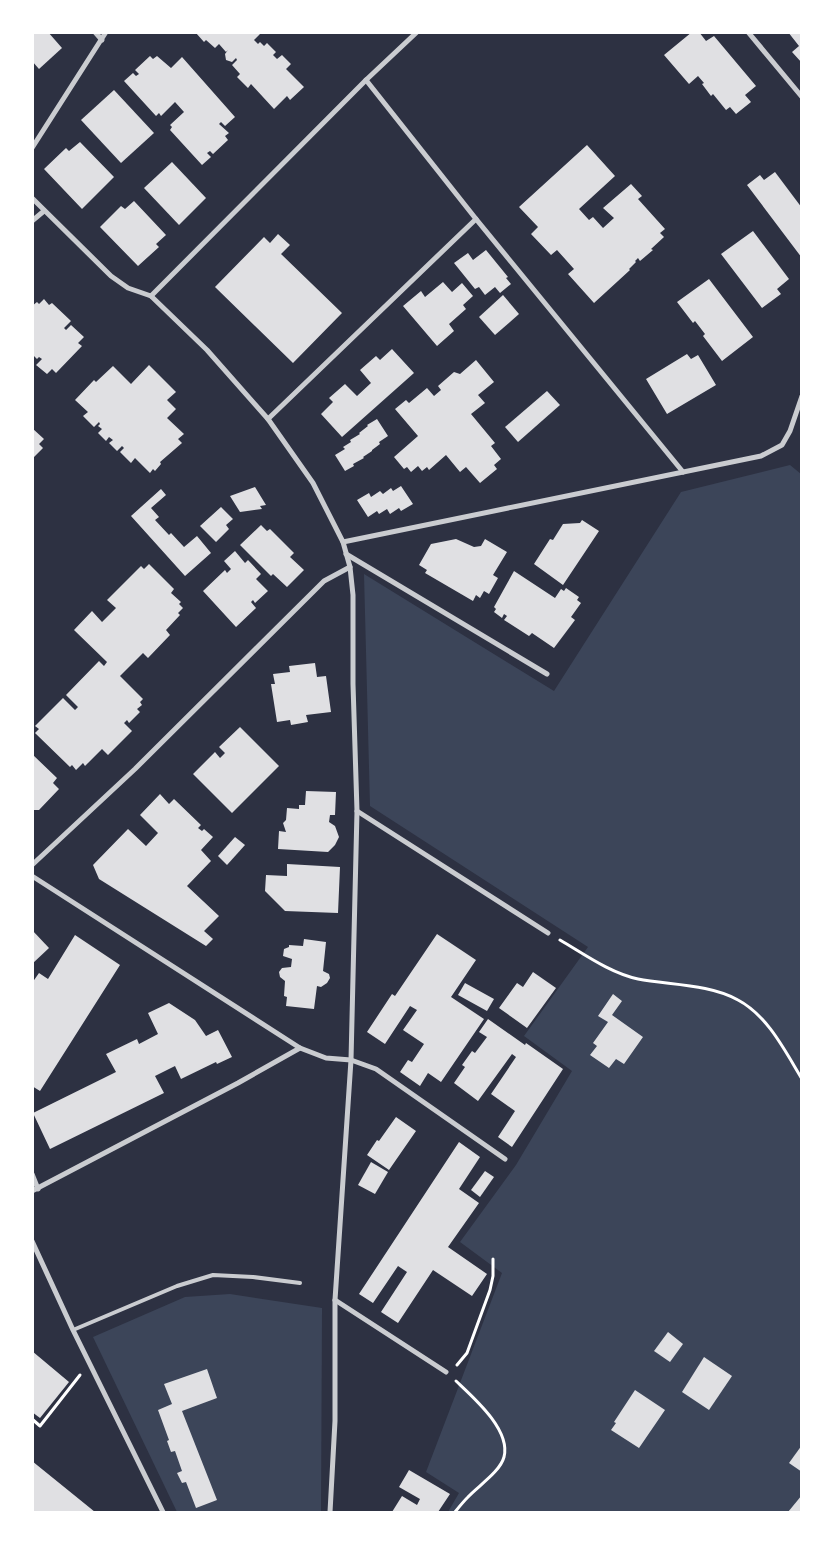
<svg xmlns="http://www.w3.org/2000/svg" width="834" height="1545" font-family="Georgia,serif">
<style>
.green{fill:#3c4559}
.building{fill:#e0e0e3}
.lines{fill:none;stroke-linecap:round;stroke-linejoin:round}
.path{stroke:#fff;stroke-width:3}
.service{stroke:#caccd0;stroke-width:4}
.minor{stroke:#caccd0;stroke-width:5}
</style>
<rect width="100%" height="100%" fill="#2d3142"/>
<g class="green">
<polygon points="790,465 801,474 801,1512 448,1512 459,1493 426,1472 502,1273 460,1242 516,1165 572,1071 524,1036 588,947 370,806 364,574 554,691 681,492"/>
<polygon points="230,1294 322,1308 321,1512 177,1512 93,1337 185,1297"/>
</g>
<g class="building">
<polygon points="32,32 48,32 62,48 39,69 32,61"/>
<polygon points="197,32 258,32 260,34 254,40 258,44 260,42 264,46 267,43 276,52 273,55 277,59 282,55 291,64 286,69 304,87 290,100 287,96 274,109 251,84 248,88 237,77 240,74 232,65 237,60 236,58 232,62 226,60 225,54 228,50 226,52 219,44 215,48 206,40 204,42 196,33"/>
<polygon points="692,32 699,32 706,41 714,36 756,86 745,95 751,102 736,114 730,107 726,110 713,94 711,96 702,84 704,83 698,76 689,84 664,55"/>
<polygon points="788,32 802,32 802,63 792,52 799,46"/>
<polygon points="150,56 153,59 157,56 171,68 182,57 235,117 225,126 221,122 219,124 229,133 225,136 228,140 213,154 210,151 207,153 211,157 202,165 170,130 172,127 170,125 184,112 175,102 161,116 159,113 156,116 124,81 133,73 136,76 139,74 135,70"/>
<polygon points="114,90 154,133 121,163 81,120"/>
<polygon points="80,142 114,177 82,209 44,169 66,148 69,151"/>
<polygon points="587,145 615,176 579,209 589,220 593,217 603,228 614,218 603,208 631,184 642,196 638,199 665,229 660,233 664,237 651,249 653,250 640,261 638,258 635,261 636,262 629,269 630,270 594,303 568,274 574,269 557,250 551,255 531,234 538,227 519,207"/>
<polygon points="172,162 206,198 179,225 144,188"/>
<polygon points="775,172 802,208 802,258 747,185 760,175 764,180"/>
<polygon points="134,201 166,235 156,244 159,247 138,266 100,227 121,206 125,209"/>
<polygon points="753,231 789,279 777,289 781,294 762,308 721,254"/>
<polygon points="278,234 290,245 281,254 342,313 293,363 215,287 264,237 270,243"/>
<polygon points="486,250 508,277 506,278 511,284 500,293 495,287 485,295 479,287 475,289 454,263 468,253 473,260"/>
<polygon points="709,279 753,337 722,361 703,336 705,334 695,321 693,323 677,302"/>
<polygon points="443,282 452,292 462,283 473,296 463,305 466,309 449,324 454,331 437,346 403,306 421,291 425,297"/>
<polygon points="503,295 519,314 495,335 479,317"/>
<polygon points="44,299 49,305 52,303 71,321 64,328 66,330 71,325 84,337 78,343 82,346 56,373 52,369 47,374 36,365 42,359 39,357 37,359 32,354 32,306 37,302 39,304"/>
<polygon points="392,349 414,373 342,437 321,414 333,402 329,398 345,384 357,396 371,383 360,370 376,356 380,360"/>
<polygon points="687,354 691,359 698,355 716,385 667,414 646,379"/>
<polygon points="476,360 494,382 478,395 485,403 471,414 495,443 491,446 501,459 494,465 497,469 480,483 466,467 460,472 446,455 429,470 427,467 422,471 418,466 411,472 407,467 404,469 394,457 418,436 395,409 406,400 409,403 427,388 434,396 441,390 438,386 454,372 460,374"/>
<polygon points="149,365 176,392 167,400 176,409 167,418 184,434 178,439 182,443 160,462 161,464 155,471 153,469 150,473 135,458 131,463 120,452 124,448 122,446 117,451 109,443 113,440 109,437 106,441 98,433 102,429 98,426 100,424 99,422 94,427 83,416 88,412 75,400 94,380 96,382 113,366 131,384"/>
<polygon points="547,391 560,405 518,442 505,427"/>
<polygon points="377,419 388,436 379,442 380,444 372,450 372,451 363,457 364,458 353,464 354,466 345,471 335,455 345,449 343,447 351,442 350,440 360,434 359,433 368,426 367,425"/>
<polygon points="32,428 44,439 39,444 43,448 32,459"/>
<polygon points="401,486 413,504 401,511 399,508 390,514 387,509 379,514 377,511 368,517 357,500 369,493 371,497 380,491 383,494 391,488 393,491"/>
<polygon points="255,487 266,505 260,506 262,509 240,512 230,496"/>
<polygon points="161,489 166,495 151,508 159,517 155,520 169,535 171,533 184,547 197,536 211,553 185,576 131,516"/>
<polygon points="221,507 233,519 226,525 229,529 216,542 200,526"/>
<polygon points="582,520 599,531 563,585 534,564 550,539 553,540 563,524 580,523"/>
<polygon points="261,525 267,531 270,529 294,553 290,557 304,570 287,587 273,574 271,576 240,545"/>
<polygon points="456,539 474,547 481,546 485,539 507,552 493,575 498,578 489,594 484,591 480,598 476,595 473,601 425,573 427,570 419,565 431,544"/>
<polygon points="235,551 245,563 248,560 261,574 256,579 268,591 255,603 253,600 251,602 256,608 236,627 203,591 225,570 227,573 231,569 224,561"/>
<polygon points="149,564 174,589 171,593 181,602 179,604 183,608 178,613 180,615 166,630 170,635 148,658 143,653 120,676 143,699 140,702 142,705 137,709 140,712 129,723 127,720 124,723 132,731 108,755 102,749 85,766 83,763 76,770 72,765 70,767 35,733 39,729 35,726 63,698 75,710 78,707 66,695 99,661 104,666 107,662 74,630 92,611 102,622 116,608 107,600 141,566 144,569"/>
<polygon points="514,571 555,598 561,589 564,591 566,588 579,597 577,600 581,603 571,617 575,620 554,648 532,633 529,636 504,620 507,616 504,614 502,618 494,612 496,609 494,607"/>
<polygon points="315,663 317,677 326,676 331,712 306,715 308,722 291,725 290,720 277,722 271,684 275,684 273,674 290,672 289,666"/>
<polygon points="240,727 279,766 232,813 193,774 215,752 220,758 225,753 219,747"/>
<polygon points="32,754 57,778 53,783 59,789 39,810 32,810"/>
<polygon points="306,791 336,792 335,815 330,815 329,822 335,826 339,837 335,845 328,852 278,849 279,831 286,832 283,823 286,820 287,808 299,809 299,805 305,805"/>
<polygon points="160,794 169,804 174,799 201,825 198,828 202,831 204,829 213,837 201,850 211,861 187,886 219,916 204,931 213,939 206,946 99,879 93,865 128,829 146,846 158,833 140,815"/>
<polygon points="235,837 245,845 227,865 218,856"/>
<polygon points="287,864 340,867 338,913 285,911 265,891 266,875 287,876"/>
<polygon points="32,930 49,948 32,964"/>
<polygon points="437,934 476,960 451,997 484,1019 441,1082 428,1073 420,1086 400,1072 408,1060 412,1062 424,1044 403,1030 417,1010 410,1006 385,1044 367,1032 392,994 395,996"/>
<polygon points="75,935 120,965 40,1091 32,1086 32,983 39,973 48,979"/>
<polygon points="304,939 326,942 323,971 329,974 330,978 327,983 321,987 317,986 314,1009 286,1006 287,997 284,996 285,981 280,977 279,972 282,968 291,967 292,959 283,956 284,949 289,947 289,945 303,946"/>
<polygon points="533,972 556,988 527,1028 499,1008 517,983 523,987"/>
<polygon points="465,983 494,999 487,1011 458,995"/>
<polygon points="613,994 622,1001 612,1015 643,1037 624,1064 616,1059 609,1068 590,1055 597,1046 593,1043 608,1022 598,1016"/>
<polygon points="169,1003 195,1020 206,1036 218,1030 232,1057 217,1064 216,1062 181,1079 175,1066 155,1076 164,1093 50,1149 33,1113 116,1072 106,1054 137,1039 139,1044 158,1034 148,1013"/>
<polygon points="488,1019 525,1045 526,1043 563,1069 512,1147 498,1137 515,1111 491,1094 516,1057 512,1054 478,1101 454,1083 465,1067 462,1065 472,1051 475,1053 487,1037 479,1032"/>
<polygon points="396,1117 416,1131 389,1170 367,1155 377,1140 379,1141"/>
<polygon points="459,1142 480,1157 459,1189 479,1203 448,1247 487,1274 472,1296 433,1270 398,1323 381,1312 407,1272 398,1266 373,1303 359,1294"/>
<polygon points="371,1162 388,1172 375,1194 358,1185"/>
<polygon points="485,1171 494,1177 480,1197 471,1190"/>
<polygon points="668,1332 683,1344 670,1362 654,1351"/>
<polygon points="32,1351 69,1382 40,1418 32,1412"/>
<polygon points="704,1357 732,1376 709,1410 682,1392"/>
<polygon points="207,1369 217,1398 182,1411 217,1500 196,1508 186,1482 182,1483 177,1473 182,1471 175,1451 171,1452 167,1441 169,1440 158,1410 172,1404 164,1384"/>
<polygon points="635,1390 665,1410 639,1448 611,1430 616,1423 614,1422"/>
<polygon points="802,1445 802,1472 789,1463"/>
<polygon points="32,1461 95,1512 32,1512"/>
<polygon points="409,1470 450,1494 438,1512 392,1512 402,1496 417,1505 420,1499 399,1487"/>
<polygon points="802,1495 802,1512 788,1512"/>
</g>
<g class="lines">
<g class="path">
<path d="M560,940C584,954 610,973 638,979C669,985 710,984 738,1000C768,1016 785,1051 802,1079"/>
<polyline points="457,1365 467,1353 490,1290 493,1276 493,1259"/>
<polyline points="32,1419 40,1426 80,1375"/>
<path d="M455,1512C459,1507 463,1502 468,1497C478,1486 500,1472 504,1457C511,1430 474,1398 456,1381"/>
</g>
<polyline class="service" points="73,1330 177,1286 213,1275 253,1277 300,1283"/>
<g class="minor">
<polyline points="95,32 102,40"/>
<polyline points="748,32 802,97"/>
<polyline points="366,80 476,219 683,472"/>
<polyline points="32,148 106,32"/>
<polyline points="32,198 111,276 128,288 151,296 207,350 268,419 313,483 343,542 350,567 353,595 353,684 357,811 351,1060 335,1300 335,1421 330,1512"/>
<polyline points="32,221 44,211"/>
<polyline points="151,296 366,80 417,32"/>
<polyline points="268,419 476,219"/>
<polyline points="343,542 761,456 782,445 790,431 802,396"/>
<polyline points="346,554 547,674"/>
<polyline points="357,811 548,933"/>
<polyline points="32,865 135,769 324,581 350,567"/>
<polyline points="32,876 300,1048 326,1058 351,1060 376,1069 505,1159"/>
<polyline points="32,1174 38,1189"/>
<polyline points="32,1191 238,1083 300,1048"/>
<polyline points="32,1241 73,1330 163,1512"/>
<polyline points="335,1300 446,1372"/>
</g>
</g>
<rect width="834" height="1545" fill="none" stroke="#ffffff" stroke-width="68"/>
</svg>
